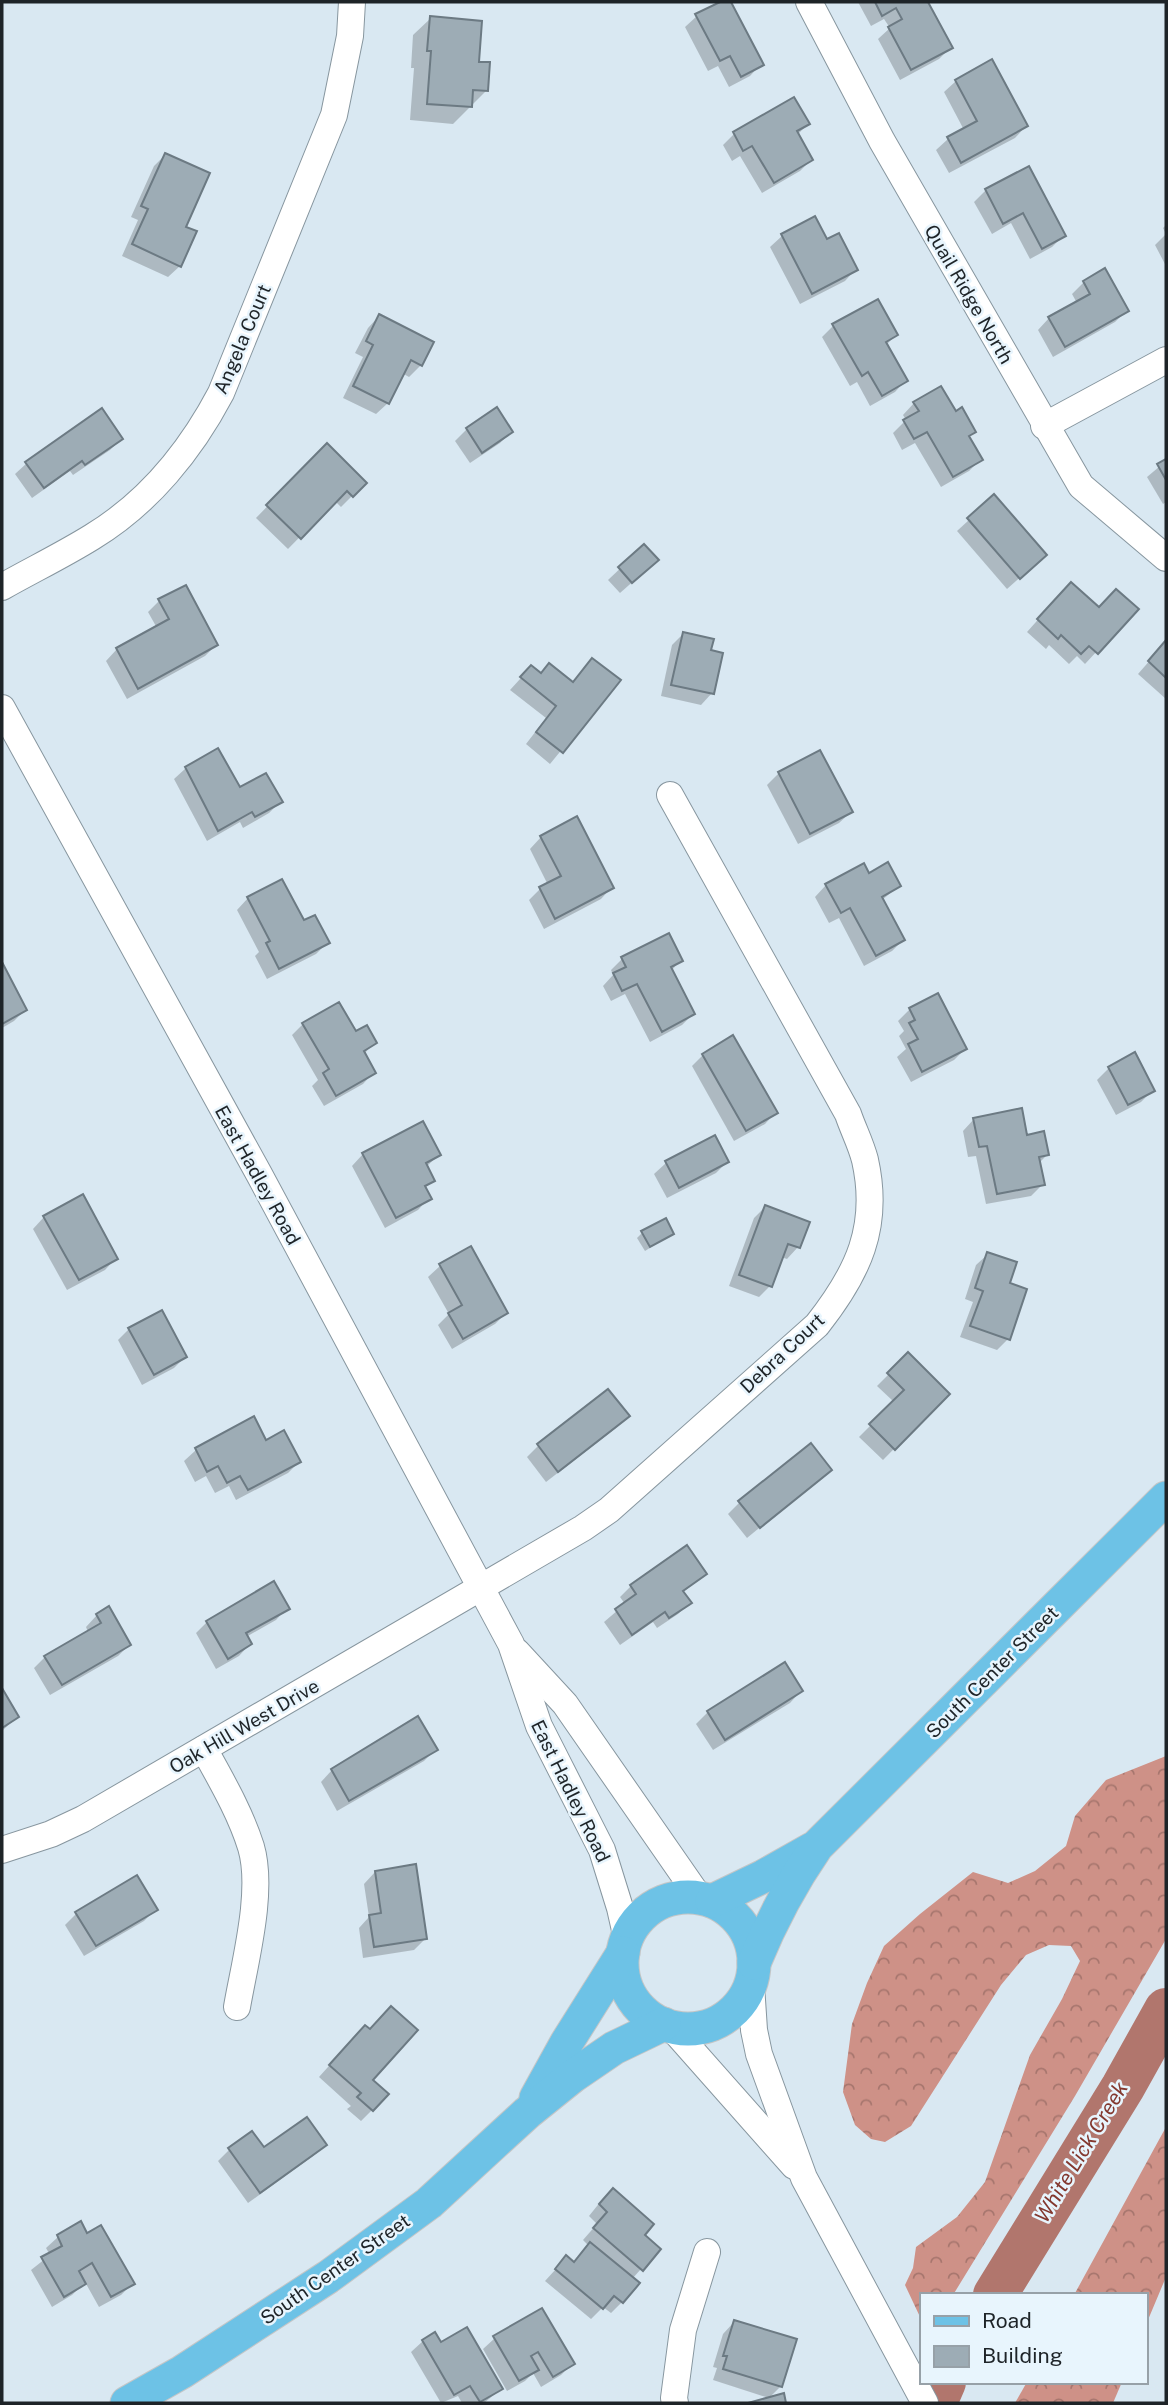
<svg xmlns="http://www.w3.org/2000/svg" width="1168" height="2405" font-family="'Public Sans',sans-serif">
<style>
.forest{fill:url(#forest-crowns)}
.shadow{fill:#0003}
.lines{fill:none;stroke-linecap:round;stroke-linejoin:round}
.river{stroke:#b1766d;stroke-width:44}
.building{fill:#9dacb5;stroke:#6c7a83;stroke-width:2}
.minor-casing{stroke:#87969f;stroke-width:28}
.major-casing{stroke:#c4c6c7;stroke-width:35}
.minor{stroke:#fff;stroke-width:26}
.major{stroke:#6dc2e6;stroke-width:33}
.labels{text-anchor:middle;dominant-baseline:central;stroke-width:5;stroke-linejoin:round;paint-order:stroke}
.street-label{font-size:19px;fill:#1e2428;stroke:#e8f5fd}
.water-label{font-size:21px;font-style:italic;fill:#83382f;stroke:#e8f5fd}
</style>
<defs>
<pattern id="forest-crowns" width="20" height="18" patternUnits="userSpaceOnUse" patternTransform="scale(1.75)"><rect width="20" height="18" fill="#ce9187"/><path d="M2 6a3 3 0 1 1 6 0M12 15a3 3 0 1 1 6 0" fill="none" stroke="#a7766e"/></pattern>
</defs>
<rect width="100%" height="100%" fill="#d9e8f2"/>
<g class="forest">
<polygon points="1166,1756 1166,1939 1075,2096 953,2295 921,2295 921,2319 905,2285 913,2268 916,2247 957,2217 985,2182 1030,2055 1062,1999 1080,1961 1071,1946 1049,1945 1026,1955 1001,1985 911,2126 885,2142 871,2139 855,2125 843,2092 852,2024 867,1983 884,1946 920,1914 973,1872 1008,1883 1035,1871 1066,1846 1075,1816 1106,1780"/>
<polygon points="1166,2127 1166,2277 1145,2327 1145,2295 1074,2295"/>
<polygon points="1027,2382 1122,2382 1113,2403 1015,2403"/>
</g>
<g class="shadow">
<polygon points="723,2 729,2 761,64 750,76 729,87 718,66 708,71 685,27 697,16"/>
<polygon points="858,2 926,2 951,47 939,59 900,80 878,39 890,28 884,19 871,26"/>
<polygon points="431,18 477,63 487,90 453,124 410,120 414,68 411,68 413,35"/>
<polygon points="992,62 1026,126 1015,138 949,173 936,150 948,139 964,130 944,92 956,81"/>
<polygon points="808,124 797,135 811,160 800,171 762,193 740,156 732,161 723,145 734,134"/>
<polygon points="165,155 180,266 168,277 122,256 138,220 131,217 154,166"/>
<polygon points="986,190 1063,236 1052,247 1030,259 1011,223 992,234 974,202"/>
<polygon points="814,219 826,241 856,269 845,281 800,304 770,247 782,236"/>
<polygon points="1166,225 1166,266 1155,245 1166,234 1163,228"/>
<polygon points="1104,271 1127,310 1115,322 1053,357 1038,330 1049,318 1077,303 1072,294 1084,282"/>
<polygon points="379,316 432,343 421,365 409,377 402,373 388,403 376,414 343,398 363,357 355,353 368,328"/>
<polygon points="833,326 896,335 886,345 906,380 895,392 870,406 857,382 850,386 822,337"/>
<polygon points="914,403 955,413 974,432 968,438 981,459 969,471 941,487 915,443 902,450 893,433 906,420 903,415"/>
<polygon points="496,410 511,432 500,443 470,463 455,441 467,429"/>
<polygon points="121,439 110,450 73,475 70,471 32,498 15,474 27,463"/>
<polygon points="327,445 365,483 341,507 335,501 288,549 256,518"/>
<polygon points="1166,461 1166,502 1163,504 1147,477"/>
<polygon points="994,497 1033,566 1007,589 957,531"/>
<polygon points="644,546 645,571 620,593 608,580"/>
<polygon points="1060,595 1099,609 1136,609 1085,664 1077,656 1069,664 1049,645 1046,649 1027,632"/>
<polygon points="159,601 216,645 205,656 127,699 106,661 117,649 157,628 148,612"/>
<polygon points="683,634 709,652 712,693 701,705 661,696 672,645"/>
<polygon points="1166,642 1166,699 1138,674"/>
<polygon points="592,660 618,681 550,764 526,744 546,718 510,690 531,667 540,674 571,683"/>
<polygon points="820,752 851,812 839,823 798,844 767,785 779,773"/>
<polygon points="186,768 240,789 280,802 269,813 243,828 240,822 207,841 174,779"/>
<polygon points="541,837 612,887 601,899 544,929 529,900 540,889 548,885 530,849"/>
<polygon points="868,875 899,886 882,900 903,940 892,951 864,966 839,918 829,923 815,897 826,885"/>
<polygon points="248,898 303,922 328,942 316,954 267,979 255,956 259,952 237,910"/>
<polygon points="622,959 681,960 671,971 693,1014 682,1025 650,1042 625,994 611,1001 603,986 613,975 611,970"/>
<polygon points="2,966 25,1010 14,1021 2,1028"/>
<polygon points="910,1009 965,1049 954,1060 911,1082 897,1057 906,1049 899,1036 904,1031 898,1021"/>
<polygon points="303,1024 355,1034 375,1042 364,1054 374,1072 363,1084 324,1106 312,1086 318,1080 292,1035"/>
<polygon points="703,1055 776,1112 765,1124 734,1141 692,1066"/>
<polygon points="1134,1055 1153,1090 1141,1102 1116,1115 1097,1080 1109,1068"/>
<polygon points="974,1119 1025,1137 1047,1155 1039,1163 1043,1184 1031,1196 986,1204 976,1156 968,1157 963,1131"/>
<polygon points="714,1138 727,1162 716,1173 667,1198 654,1174 666,1163"/>
<polygon points="363,1154 439,1155 427,1166 433,1180 424,1189 429,1198 418,1210 385,1228 352,1166"/>
<polygon points="765,1207 798,1247 787,1259 781,1257 770,1286 759,1297 729,1286 754,1218"/>
<polygon points="44,1217 116,1258 105,1270 67,1290 33,1229"/>
<polygon points="642,1233 672,1234 645,1251 637,1238"/>
<polygon points="470,1249 506,1313 495,1324 452,1349 438,1325 449,1314 428,1277 440,1266"/>
<polygon points="988,1254 1007,1284 1008,1339 997,1350 960,1337 973,1302 965,1299 976,1265"/>
<polygon points="129,1329 185,1357 174,1368 142,1385 118,1340"/>
<polygon points="908,1355 948,1394 883,1460 859,1437 894,1402 877,1386"/>
<polygon points="627,1416 616,1428 546,1482 527,1457 538,1446"/>
<polygon points="253,1419 266,1442 299,1462 288,1473 236,1500 229,1486 215,1493 206,1476 195,1482 184,1461 196,1450"/>
<polygon points="830,1470 747,1538 728,1514 740,1502"/>
<polygon points="705,1574 682,1593 689,1603 678,1614 657,1628 653,1622 620,1645 604,1622 625,1604 620,1597 631,1586"/>
<polygon points="287,1608 276,1620 246,1637 250,1644 239,1656 216,1669 196,1633 207,1622"/>
<polygon points="97,1615 129,1645 118,1656 50,1695 34,1668 45,1657 88,1632 86,1627"/>
<polygon points="785,1664 801,1691 790,1703 713,1750 696,1724 708,1712"/>
<polygon points="2,1692 17,1717 2,1731"/>
<polygon points="436,1749 424,1761 337,1811 321,1782 332,1770"/>
<polygon points="375,1872 425,1939 414,1950 363,1958 359,1928 369,1917 364,1884"/>
<polygon points="155,1910 144,1921 84,1956 65,1925 77,1913"/>
<polygon points="354,2038 371,2080 372,2110 361,2121 347,2109 351,2106 319,2077"/>
<polygon points="325,2145 313,2156 248,2203 218,2161 229,2150 263,2150"/>
<polygon points="601,2201 659,2249 632,2279 622,2302 611,2313 603,2307 591,2319 545,2281 566,2258 573,2264 589,2246 583,2240 597,2224 589,2216"/>
<polygon points="80,2224 86,2235 133,2283 121,2295 99,2307 85,2282 72,2295 52,2307 31,2270 50,2255 46,2248 58,2237"/>
<polygon points="541,2311 572,2364 561,2375 541,2387 533,2373 525,2381 507,2391 483,2349 495,2338"/>
<polygon points="734,2322 781,2386 769,2398 713,2380 717,2368 713,2367 723,2334"/>
<polygon points="423,2341 440,2344 501,2389 484,2403 462,2403 458,2396 441,2403 411,2352"/>
</g>
<g class="lines">
<g class="river">
<polyline points="995,2295 1123,2087 1166,2010"/>
<polyline points="935,2403 944,2382"/>
</g>
</g>
<g class="building">
<polygon points="720,2 731,2 764,65 741,77 730,56 720,61 695,14"/>
<polygon points="875,2 928,2 953,48 911,70 888,27 902,19 896,8 882,16"/>
<polygon points="430,16 482,21 479,62 490,62 488,91 473,90 472,107 427,104 431,51 427,51"/>
<polygon points="992,59 1028,126 961,163 947,137 977,121 955,80"/>
<polygon points="794,97 810,124 797,131 813,160 774,183 752,146 743,151 733,132"/>
<polygon points="165,153 210,173 186,227 197,231 181,267 132,244 148,209 141,206"/>
<polygon points="1029,166 1066,236 1042,249 1023,213 1003,224 985,189"/>
<polygon points="815,216 827,239 839,233 858,270 812,294 781,234"/>
<polygon points="1105,268 1129,311 1065,347 1048,317 1090,294 1083,281"/>
<polygon points="878,299 898,335 886,342 908,381 882,396 868,372 862,376 832,324"/>
<polygon points="379,314 434,342 422,366 411,360 389,404 353,386 373,345 366,341"/>
<polygon points="941,386 956,411 962,407 976,432 969,436 983,460 953,477 927,432 914,439 903,420 919,411 913,402"/>
<polygon points="497,407 513,432 482,453 466,428"/>
<polygon points="102,408 123,439 85,465 82,461 44,488 25,462"/>
<polygon points="327,443 367,483 353,497 347,491 301,539 266,505"/>
<polygon points="1166,459 1166,480 1157,464"/>
<polygon points="994,494 1047,555 1020,579 967,518"/>
<polygon points="644,544 659,560 632,583 618,567"/>
<polygon points="1071,582 1099,607 1116,589 1139,609 1098,654 1089,646 1081,654 1061,635 1058,639 1037,619"/>
<polygon points="186,585 218,645 138,689 116,648 169,619 158,599"/>
<polygon points="683,632 714,639 711,650 723,653 714,694 671,685"/>
<polygon points="1166,640 1166,678 1148,661"/>
<polygon points="592,658 621,680 563,753 536,732 556,706 520,677 531,665 541,673 549,663 573,682"/>
<polygon points="218,748 240,787 266,773 283,802 255,817 252,812 218,831 185,767"/>
<polygon points="820,750 853,812 810,834 778,772"/>
<polygon points="577,816 614,888 555,919 539,887 561,876 540,836"/>
<polygon points="888,862 901,886 882,897 905,940 876,956 850,908 841,913 825,884 864,863 869,873"/>
<polygon points="282,879 304,920 315,915 330,943 279,969 266,943 270,941 247,897"/>
<polygon points="669,933 683,961 671,967 695,1014 662,1032 637,984 622,991 613,973 626,967 621,957"/>
<polygon points="2,962 27,1010 2,1024"/>
<polygon points="938,993 967,1049 922,1072 908,1044 918,1039 909,1023 915,1020 909,1008"/>
<polygon points="339,1002 356,1031 367,1025 377,1043 364,1051 376,1073 336,1096 323,1073 329,1069 302,1023"/>
<polygon points="733,1035 778,1113 746,1131 702,1054"/>
<polygon points="1135,1052 1155,1091 1128,1105 1108,1067"/>
<polygon points="1022,1108 1027,1135 1044,1131 1049,1155 1039,1157 1045,1185 997,1194 987,1146 979,1147 973,1118"/>
<polygon points="423,1121 441,1155 426,1163 435,1181 425,1186 432,1199 396,1218 362,1153"/>
<polygon points="715,1135 729,1162 679,1188 665,1161"/>
<polygon points="83,1194 118,1259 79,1280 43,1216"/>
<polygon points="765,1205 810,1222 800,1248 788,1244 772,1287 739,1275"/>
<polygon points="666,1218 674,1234 650,1247 641,1231"/>
<polygon points="471,1246 508,1313 463,1339 448,1313 462,1305 439,1264"/>
<polygon points="987,1252 1017,1262 1010,1283 1027,1289 1010,1340 970,1326 983,1291 975,1288"/>
<polygon points="162,1310 187,1357 154,1375 128,1328"/>
<polygon points="908,1352 950,1394 895,1450 869,1424 904,1390 887,1373"/>
<polygon points="608,1389 630,1416 558,1472 537,1444"/>
<polygon points="254,1416 266,1440 284,1430 301,1462 248,1490 240,1476 227,1483 218,1466 207,1472 195,1448"/>
<polygon points="811,1443 832,1470 760,1528 738,1501"/>
<polygon points="687,1545 707,1574 683,1591 692,1603 669,1618 665,1612 632,1635 615,1609 636,1594 630,1585"/>
<polygon points="274,1581 290,1609 246,1633 252,1644 228,1659 206,1621"/>
<polygon points="109,1606 131,1645 62,1685 44,1656 101,1623 96,1614"/>
<polygon points="785,1662 803,1691 725,1740 707,1711"/>
<polygon points="2,1688 19,1717 2,1728"/>
<polygon points="418,1716 438,1750 349,1801 331,1769"/>
<polygon points="416,1864 427,1939 374,1947 369,1915 381,1913 375,1871"/>
<polygon points="137,1875 158,1910 96,1946 75,1912"/>
<polygon points="391,2006 418,2030 373,2080 389,2094 373,2111 357,2097 361,2093 329,2065 365,2025 370,2029"/>
<polygon points="307,2117 327,2145 260,2193 228,2148 252,2131 264,2147"/>
<polygon points="613,2188 654,2224 645,2235 661,2249 643,2271 593,2228 607,2212 599,2204"/>
<polygon points="81,2221 87,2233 101,2225 135,2284 111,2297 92,2263 79,2271 86,2284 64,2297 41,2257 62,2246 57,2235"/>
<polygon points="590,2242 640,2283 623,2303 614,2296 603,2309 555,2269 566,2255 574,2262"/>
<polygon points="542,2308 575,2364 553,2377 538,2352 531,2356 539,2370 519,2381 493,2336"/>
<polygon points="734,2320 797,2339 782,2387 723,2369 727,2356 723,2356"/>
<polygon points="467,2327 503,2389 480,2402 470,2386 454,2395 422,2340 435,2332 441,2342"/>
<polygon points="784,2393 786,2403 748,2403"/>
</g>
<g class="lines">
<defs>
<g id="minor">
<polyline points="809,2 882,141 1081,486 1166,558"/>
<polyline points="1044,426 1166,360"/>
<path d="M2,587C32,570 63,555 92,537C148,503 191,450 221,393L334,115L350,36L352,2"/>
<polyline points="2,708 259,1174 511,1644 539,1726 602,1850 620,1908 627,1939"/>
<polyline points="517,1652 565,1704 699,1897"/>
<path d="M204,1749C221,1780 240,1812 251,1847C264,1891 245,1961 237,2007"/>
<path d="M2,1850L51,1834L83,1819L583,1528L609,1510L817,1325C858,1273 880,1227 865,1160C861,1144 853,1129 848,1114L670,795"/>
<polyline points="751,1985 754,2030 759,2054 804,2178 925,2403"/>
<polyline points="670,2026 794,2166"/>
<polyline points="675,2403 674,2398 683,2330 707,2252"/>
</g>
<g id="major">
<circle cx="688" cy="1963" r="66"/>
<polyline points="712,1901 764,1876 812,1849"/>
<path d="M754,1963C772,1919 790,1885 817,1846L1166,1498"/>
<polyline points="536,2098 567,2042 623,1953"/>
<polyline points="127,2403 182,2372 328,2277 429,2203 527,2113 573,2076 614,2048 664,2024"/>
</g>
</defs>
<use href="#minor" class="minor-casing"/>
<use href="#major" class="major-casing"/>
<use href="#minor" class="minor"/>
<use href="#major" class="major"/>
</g>
<g class="labels">
<g class="street-label">
<text transform="translate(969 294) rotate(60)">Quail Ridge North</text>
<text transform="translate(242 339) rotate(-67)">Angela Court</text>
<text transform="translate(258 1175) rotate(61)">East Hadley Road</text>
<text transform="translate(782 1353) rotate(-43)">Debra Court</text>
<text transform="translate(992 1672) rotate(-45)">South Center Street</text>
<text transform="translate(244 1726) rotate(-30)">Oak Hill West Drive</text>
<text transform="translate(571 1791) rotate(64)">East Hadley Road</text>
<text transform="translate(335 2269) rotate(-35)">South Center Street</text>
</g>
<g class="water-label">
<text transform="translate(1081 2152) rotate(-59)">White Lick Creek</text>
</g>
</g>
<rect width="1168" height="2405" fill="none" stroke="#1e2428" stroke-width="7"/>
<rect x="920" y="2293" width="228" height="91" fill="#e8f5fd" stroke="#97a1a8" stroke-width="2"/>
<rect x="934" y="2316" width="35" height="10" fill="#6dc2e6" stroke="#97a1a8" stroke-width="2"/>
<text x="982" y="2328" font-size="21" fill="#1e2428">Road</text>
<rect x="934" y="2346" width="35" height="21" fill="#9dacb5" stroke="#97a1a8" stroke-width="2"/>
<text x="982" y="2363" font-size="21" fill="#1e2428">Building</text>
</svg>
